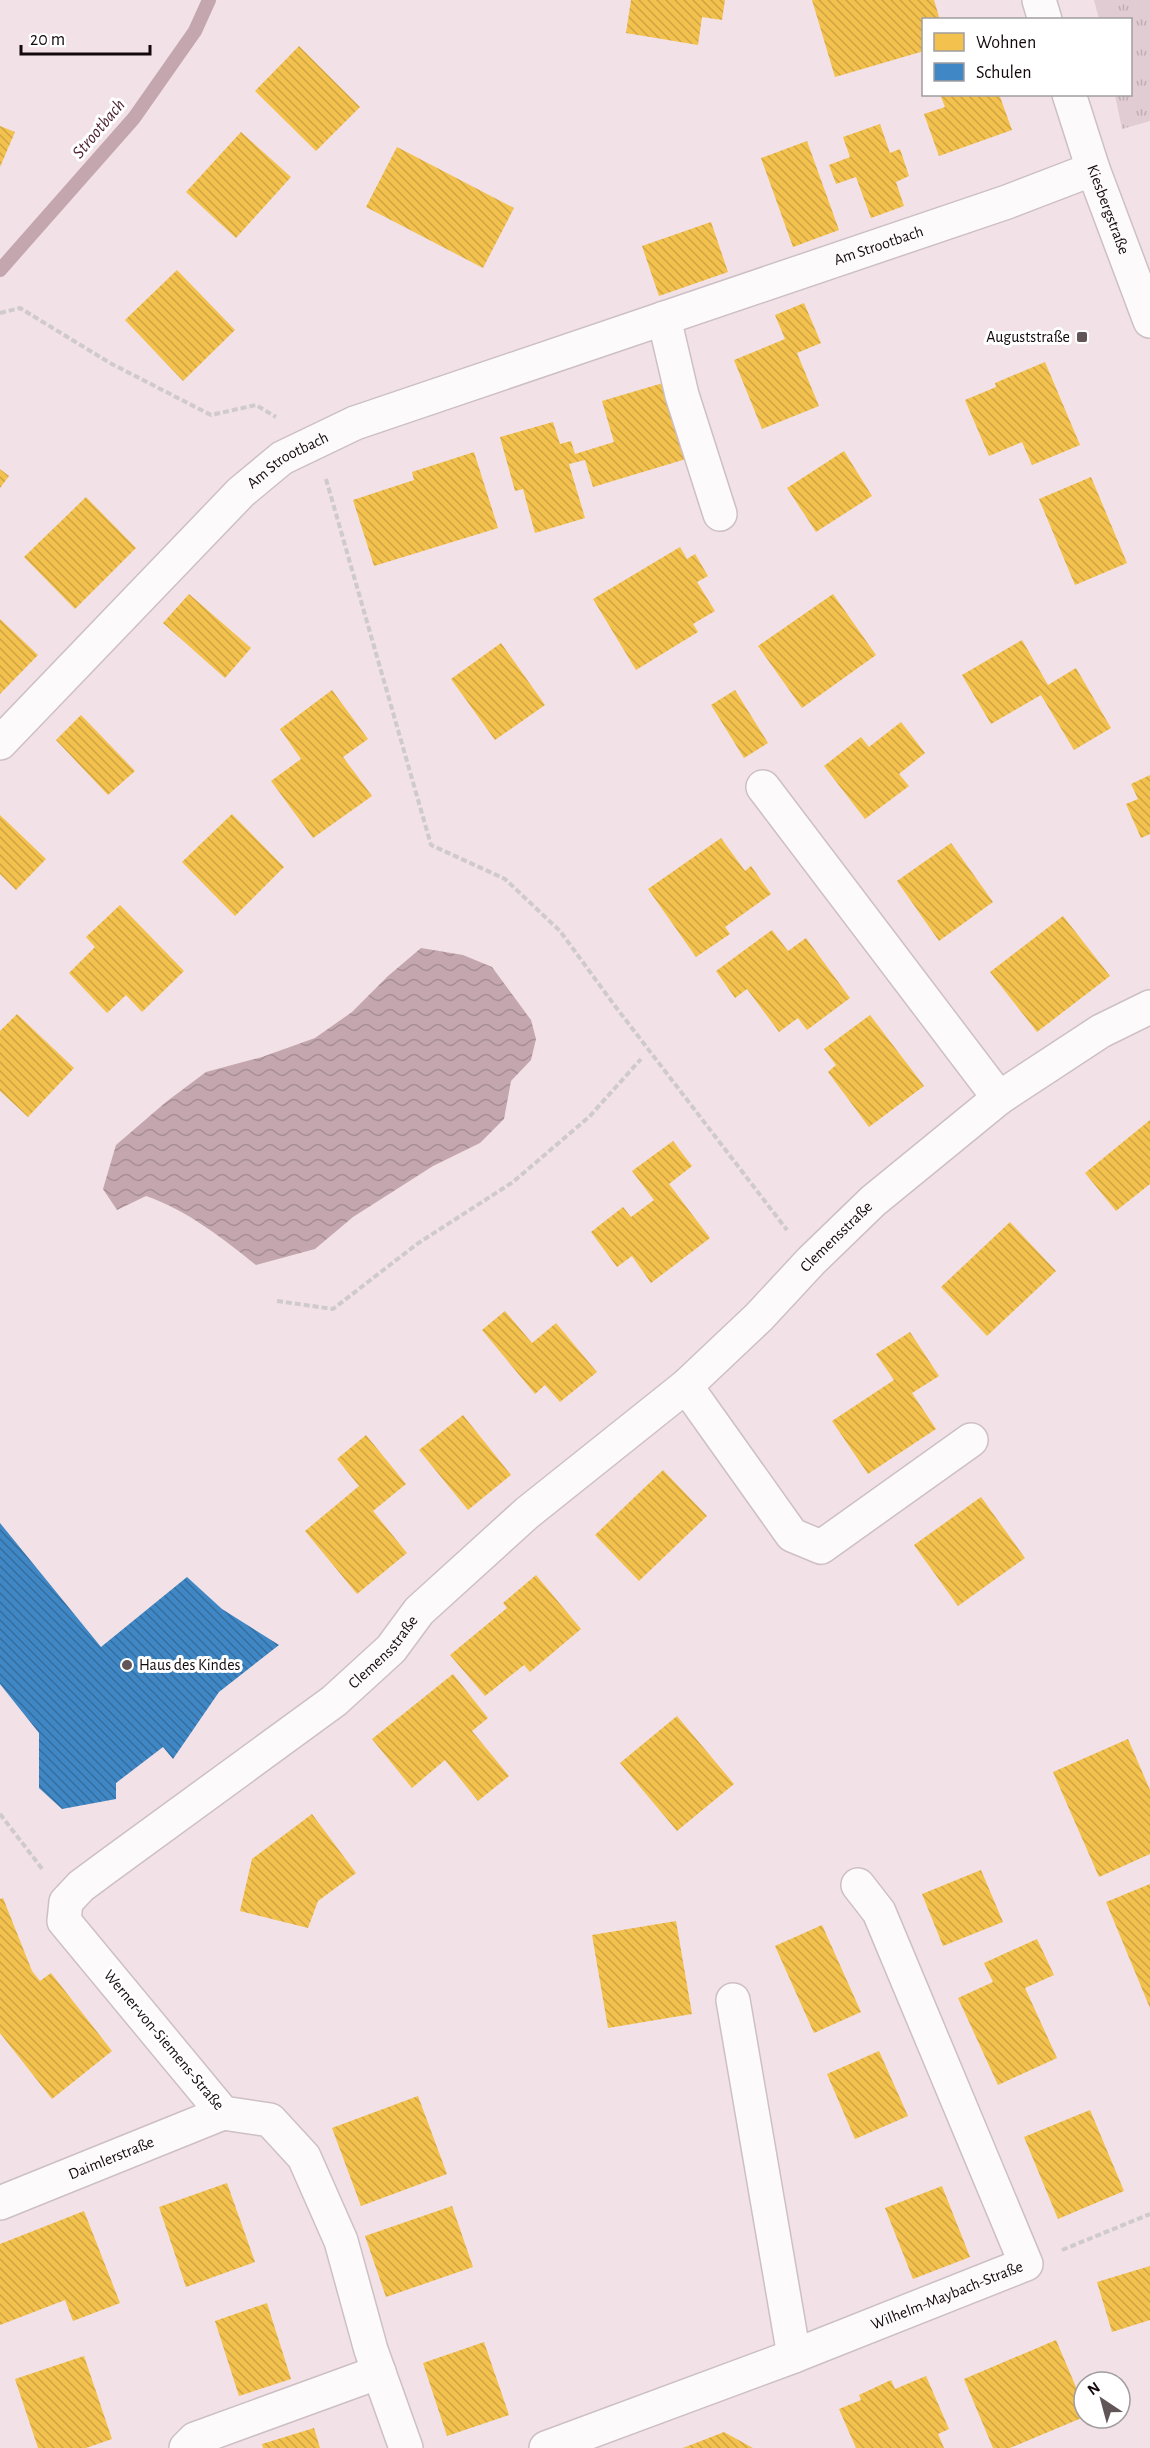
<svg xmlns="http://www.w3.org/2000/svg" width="1150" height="2448" font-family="'Alegreya Sans',sans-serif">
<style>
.grass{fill:url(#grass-tufts)}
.water{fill:url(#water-waves)}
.homes{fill:url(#homes-back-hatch)}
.schools{fill:url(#schools-back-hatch)}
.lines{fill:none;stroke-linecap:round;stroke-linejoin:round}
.stream{stroke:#c3a6ae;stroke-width:14}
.minor-casing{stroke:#cdc0c4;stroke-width:36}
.path{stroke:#cfcacc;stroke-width:4;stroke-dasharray:6 3;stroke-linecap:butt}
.minor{stroke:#fdfafb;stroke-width:33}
.poi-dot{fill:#615558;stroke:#fff;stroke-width:2}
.labels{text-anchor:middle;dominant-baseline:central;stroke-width:6;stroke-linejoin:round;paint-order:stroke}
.street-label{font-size:16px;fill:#13090c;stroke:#fff}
.poi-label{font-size:16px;fill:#13090c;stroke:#fff;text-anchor:end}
.water-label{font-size:18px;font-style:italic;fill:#4c1d2e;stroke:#fff}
</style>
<defs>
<pattern id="grass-tufts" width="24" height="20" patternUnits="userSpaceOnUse" patternTransform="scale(1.5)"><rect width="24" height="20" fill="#e0ccd2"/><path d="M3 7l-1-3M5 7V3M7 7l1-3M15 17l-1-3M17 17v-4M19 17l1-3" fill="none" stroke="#bfaeb3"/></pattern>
<pattern id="water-waves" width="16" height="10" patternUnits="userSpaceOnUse" patternTransform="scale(1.5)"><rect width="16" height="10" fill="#c3a6ae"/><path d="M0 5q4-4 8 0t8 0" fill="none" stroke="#a78e94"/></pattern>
<pattern id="homes-back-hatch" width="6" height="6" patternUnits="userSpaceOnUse" patternTransform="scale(1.5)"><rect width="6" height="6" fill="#f2c14e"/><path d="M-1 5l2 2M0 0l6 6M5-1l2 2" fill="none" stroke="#cfa443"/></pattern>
<pattern id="schools-back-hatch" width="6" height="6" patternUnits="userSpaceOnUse" patternTransform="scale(1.5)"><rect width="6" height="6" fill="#3f88c5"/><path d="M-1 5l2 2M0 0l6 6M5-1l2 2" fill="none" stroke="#346d9e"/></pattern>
</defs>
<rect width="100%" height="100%" fill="#f2e1e6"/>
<polygon class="grass" points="1094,0 1150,0 1150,121 1122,129 1115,95 1130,94 1130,20 1099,19"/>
<path class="water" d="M421,948L463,955L492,967L531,1020L536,1039L531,1060L511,1081L504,1119L480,1143L433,1166L353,1217L315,1249L256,1265C222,1238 187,1210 146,1196L117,1210L103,1189L116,1145L166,1102L206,1072L262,1057L315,1038L352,1012L388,976Z"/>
<g class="homes">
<polygon points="631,0 725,0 722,20 702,17 698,45 626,33"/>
<polygon points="812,0 934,0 940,20 924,20 924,51 835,77"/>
<polygon points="299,46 360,107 316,151 255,91"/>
<polygon points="940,94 999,94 1012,130 939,156 924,114 945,107"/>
<polygon points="880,124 890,153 900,149 909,176 896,182 904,206 871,218 856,177 836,184 829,165 850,157 843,137"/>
<polygon points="0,126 15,132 0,167"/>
<polygon points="241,132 291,177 236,238 186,192"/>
<polygon points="807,141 839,230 793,247 761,158"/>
<polygon points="397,147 514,208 483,268 366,207"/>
<polygon points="711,222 728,272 659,296 642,246"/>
<polygon points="177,270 235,330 183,381 125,320"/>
<polygon points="804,303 821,343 797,353 819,406 762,429 734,360 785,339 775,315"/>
<polygon points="1045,362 1080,445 1032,465 1022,442 989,456 965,400 996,387 995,383"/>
<polygon points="663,383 686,459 593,487 585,460 569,464 585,518 535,533 523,489 515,491 500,437 553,422 560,444 571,441 575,454 614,442 602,401"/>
<polygon points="844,451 872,496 816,532 787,488"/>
<polygon points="474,452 498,528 374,566 353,500 414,480 412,472"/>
<polygon points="0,469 9,476 0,488"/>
<polygon points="1091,477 1127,563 1075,585 1039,499"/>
<polygon points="86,497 136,548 75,609 24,557"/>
<polygon points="680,547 687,559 695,554 708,576 697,582 715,611 693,624 698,632 636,670 593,599"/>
<polygon points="189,594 251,648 225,678 163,623"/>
<polygon points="833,594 876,655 802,708 758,646"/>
<polygon points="0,619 38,655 0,694"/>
<polygon points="1022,640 1048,685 1076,668 1111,728 1074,750 1041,695 991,724 962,675"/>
<polygon points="501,643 545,705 495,740 451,679"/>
<polygon points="332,690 368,739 343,757 372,796 313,838 271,781 301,759 280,729"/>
<polygon points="735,690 768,743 744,758 711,705"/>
<polygon points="81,715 135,771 108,795 56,740"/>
<polygon points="901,722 925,753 899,774 909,786 865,819 824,766 861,737 869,747"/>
<polygon points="1150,775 1150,834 1141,838 1126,804 1138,799 1131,784"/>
<polygon points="232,814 284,867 235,916 182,862"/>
<polygon points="0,815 46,859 16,890 0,874"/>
<polygon points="721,838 745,871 751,866 771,894 725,927 730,934 696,957 648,889"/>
<polygon points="951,843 993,902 939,941 897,881"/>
<polygon points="120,905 184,971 142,1012 126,995 107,1013 69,973 95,947 86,937"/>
<polygon points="1063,916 1110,976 1037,1032 990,972"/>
<polygon points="772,930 788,951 806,938 850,998 807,1030 798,1018 779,1032 747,989 735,998 716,971"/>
<polygon points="17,1014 74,1068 28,1117 0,1091 0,1031"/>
<polygon points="870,1015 924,1086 869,1127 828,1072 836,1065 824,1049"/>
<polygon points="1150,1120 1150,1184 1116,1211 1085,1173"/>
<polygon points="673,1141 692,1166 669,1184 710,1238 651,1283 632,1256 617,1267 591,1232 623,1207 631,1217 654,1200 632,1171"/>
<polygon points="1010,1222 1056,1271 987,1336 941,1287"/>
<polygon points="505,1311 532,1343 556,1323 597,1372 560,1402 545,1385 535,1394 482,1330"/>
<polygon points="910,1332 939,1376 912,1393 936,1429 868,1474 832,1421 894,1380 876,1354"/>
<polygon points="463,1415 511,1475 468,1510 419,1450"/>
<polygon points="366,1435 406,1484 373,1511 407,1553 357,1594 305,1531 359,1486 337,1459"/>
<polygon points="663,1470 707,1516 639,1581 595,1535"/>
<polygon points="981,1497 1025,1558 958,1606 914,1545"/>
<polygon points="536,1575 581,1629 530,1672 524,1665 485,1696 450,1655 507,1608 503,1603"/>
<polygon points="453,1674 488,1718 472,1731 509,1776 478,1801 445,1760 412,1788 372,1739"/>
<polygon points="677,1716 734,1784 677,1831 620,1763"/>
<polygon points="1128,1739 1150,1790 1150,1854 1099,1877 1053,1772"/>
<polygon points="312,1814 356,1873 318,1901 308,1928 240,1911 252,1859"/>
<polygon points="981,1870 1003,1922 943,1946 922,1894"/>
<polygon points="1150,1884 1150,2008 1106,1902"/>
<polygon points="3,1898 32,1971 40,1981 51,1973 112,2051 52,2099 0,2033 0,1899"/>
<polygon points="676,1921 692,2014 608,2028 592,1935"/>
<polygon points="822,1925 861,2012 814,2033 775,1946"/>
<polygon points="1037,1939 1054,1975 1025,1988 1057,2058 998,2085 958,1998 993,1982 984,1963"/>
<polygon points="879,2051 908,2116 855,2139 827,2074"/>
<polygon points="418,2096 447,2174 361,2206 332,2128"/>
<polygon points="1090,2110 1124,2191 1058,2219 1024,2137"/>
<polygon points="227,2183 255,2262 186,2287 159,2207"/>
<polygon points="942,2186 970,2257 913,2279 885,2208"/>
<polygon points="452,2206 473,2267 386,2297 365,2236"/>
<polygon points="84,2211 120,2303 73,2321 65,2300 0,2325 0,2244"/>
<polygon points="1150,2266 1150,2320 1112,2332 1097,2282"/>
<polygon points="267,2303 291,2379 239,2396 215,2321"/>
<polygon points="1056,2340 1084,2406 1084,2417 1010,2448 993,2448 964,2379"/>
<polygon points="484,2342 509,2415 447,2436 423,2363"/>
<polygon points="84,2356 112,2439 86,2448 38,2448 15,2379"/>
<polygon points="926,2376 949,2429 938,2434 944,2448 856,2448 839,2409 861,2400 859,2395 891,2380 895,2389"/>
<polygon points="314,2428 320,2448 263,2448 262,2444"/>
<polygon points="724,2432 753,2448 683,2448"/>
</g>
<polygon class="schools" points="0,1523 101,1647 187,1577 222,1609 279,1645 219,1692 173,1759 163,1747 116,1783 116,1799 62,1809 39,1788 39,1733 0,1684"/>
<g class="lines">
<polyline class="stream" points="0,270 134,118 195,31 209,0"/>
<defs>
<g id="minor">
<polyline points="1039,0 1045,20"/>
<path id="s1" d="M1069,94L1093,169L1150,321"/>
<polyline points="664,318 682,395 720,514"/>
<path id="s2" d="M0,743L241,492L282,458L355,423L1007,202L1093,169"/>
<polyline points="763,787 999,1098"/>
<polyline points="686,1386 792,1535 821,1547 971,1440"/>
<polyline points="733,2000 794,2356"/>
<path id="s3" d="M0,2203L223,2113"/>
<polyline points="186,2448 195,2439 379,2372"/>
<path id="s4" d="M406,2448L371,2350L341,2241L304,2157L270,2120L223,2113L64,1921L66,1902L81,1886L108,1866L334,1701L391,1649L419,1611L527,1513L686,1386L759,1317L811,1261L873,1201L999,1098L1101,1031L1150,1007"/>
<path id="s5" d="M546,2448L794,2356L1026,2264L879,1912L858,1885"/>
</g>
</defs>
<use href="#minor" class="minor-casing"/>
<g class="path">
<polyline points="0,313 20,308 110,363 211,415 256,405 276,417"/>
<polyline points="326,479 431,845 505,879 560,931 615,1006 787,1230"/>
<polyline points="277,1301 333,1309 417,1244 513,1182 589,1117 641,1059"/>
<polyline points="0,1814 43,1870"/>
<polyline points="1062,2250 1150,2214"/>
</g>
<use href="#minor" class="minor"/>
</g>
<g class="poi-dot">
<rect x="1076" y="331" width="12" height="12" rx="3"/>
<circle cx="127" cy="1665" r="6"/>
</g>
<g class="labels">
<g class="street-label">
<text stroke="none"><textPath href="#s1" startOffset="122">Kiesbergstraße</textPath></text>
<text stroke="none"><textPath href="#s2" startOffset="1035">Am Strootbach</textPath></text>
<text stroke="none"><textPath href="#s2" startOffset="405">Am Strootbach</textPath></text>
<text stroke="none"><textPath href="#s4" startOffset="1696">Clemensstraße</textPath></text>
<text stroke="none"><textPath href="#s4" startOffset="1080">Clemensstraße</textPath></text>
<text transform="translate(164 2040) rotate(50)">Werner-von-Siemens-Straße</text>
<text stroke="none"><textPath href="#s3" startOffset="120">Daimlerstraße</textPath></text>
<text stroke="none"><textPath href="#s5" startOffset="429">Wilhelm-Maybach-Straße</textPath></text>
</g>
<g class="poi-label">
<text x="1070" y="337">Auguststraße</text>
<text x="139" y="1665" text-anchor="start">Haus des Kindes</text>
</g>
<g class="water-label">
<text transform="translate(99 129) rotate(-50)">Strootbach</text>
</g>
</g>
<rect x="922" y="18" width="210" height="78" fill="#ffffff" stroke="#a19d9e" stroke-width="1.5"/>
<rect x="934" y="33" width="30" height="18" fill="#f2c14e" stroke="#a19d9e" stroke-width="1.5"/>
<text x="976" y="48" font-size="18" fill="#13090c">Wohnen</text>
<rect x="934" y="63" width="30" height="18" fill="#3f88c5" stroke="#a19d9e" stroke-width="1.5"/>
<text x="976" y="78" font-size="18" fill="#13090c">Schulen</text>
<g transform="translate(1102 2400) rotate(324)"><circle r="28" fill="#ffffff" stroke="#a19d9e" stroke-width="1.5"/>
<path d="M0-4.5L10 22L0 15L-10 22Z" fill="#615558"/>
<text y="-9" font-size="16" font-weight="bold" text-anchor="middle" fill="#13090c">N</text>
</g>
<path d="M21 45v9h129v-9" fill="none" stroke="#13090c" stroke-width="3"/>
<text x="30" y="45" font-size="18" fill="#13090c" stroke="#ffffff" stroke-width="4.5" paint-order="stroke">20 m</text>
</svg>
